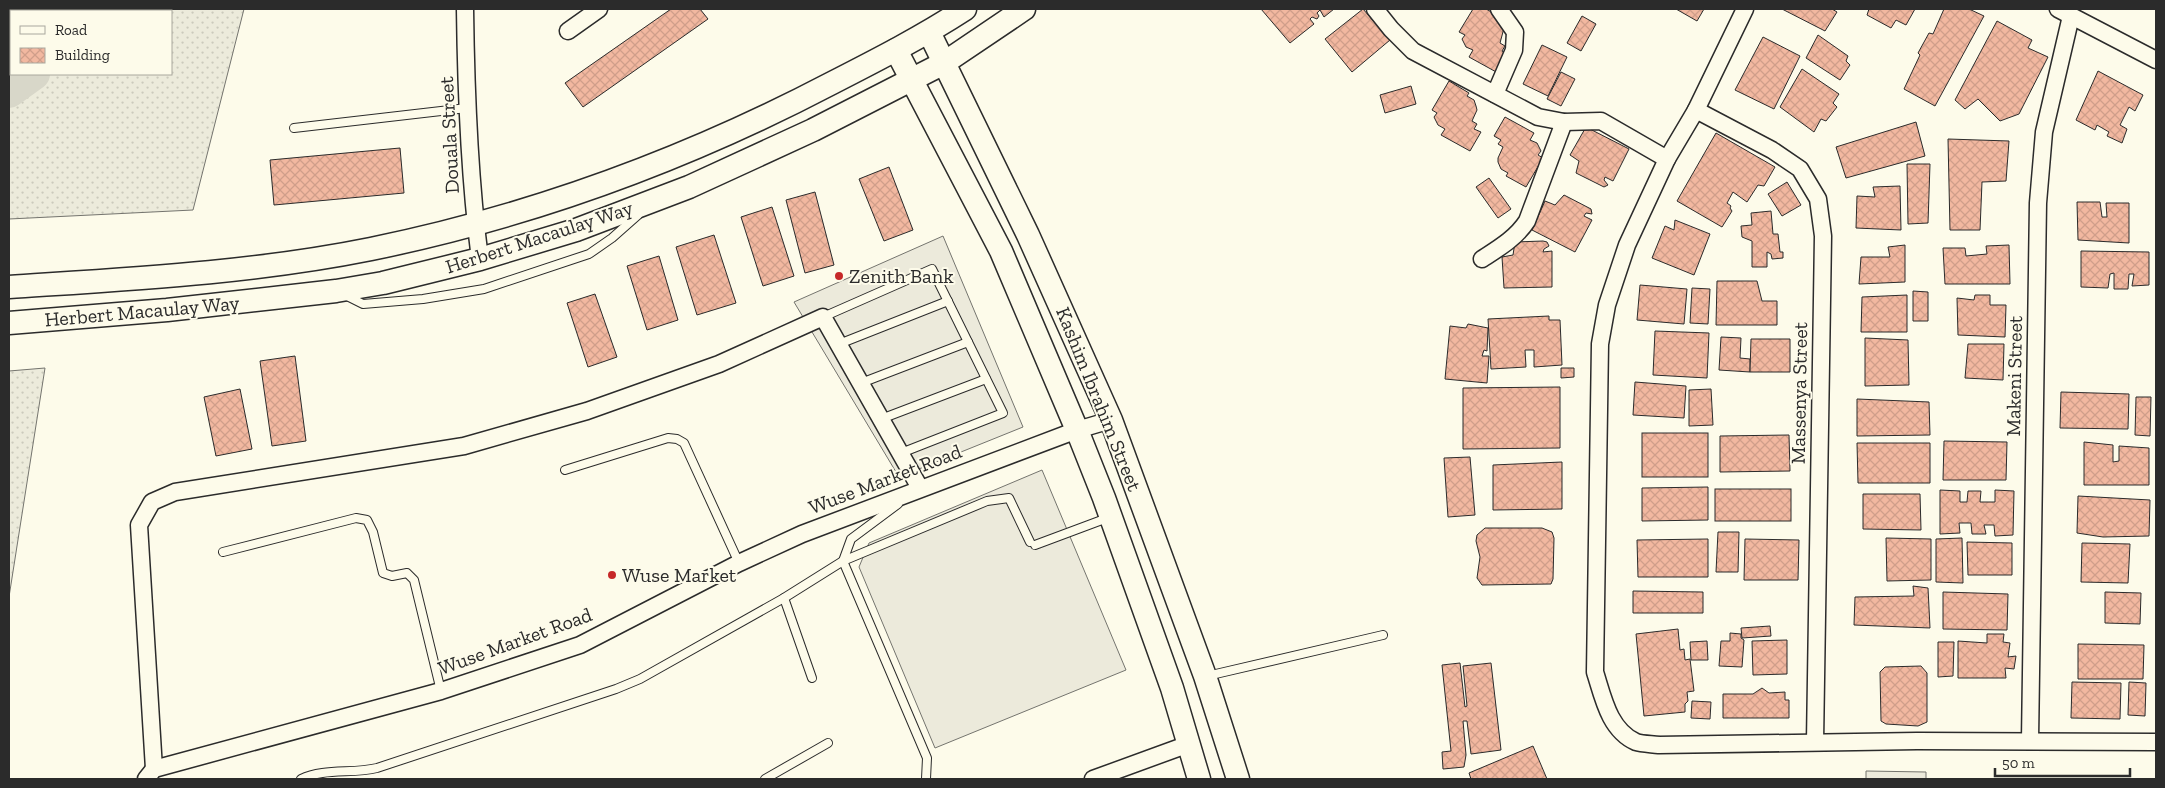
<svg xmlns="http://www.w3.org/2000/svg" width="2165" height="788" font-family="'Zilla Slab',serif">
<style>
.grass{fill:url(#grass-dots);stroke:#74746e;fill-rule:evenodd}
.parking{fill:#eceadb;stroke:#74746e}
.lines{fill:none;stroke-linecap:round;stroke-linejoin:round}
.river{stroke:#d8d7c9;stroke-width:32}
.building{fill:url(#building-cross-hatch);stroke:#2b2b2b}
.lane-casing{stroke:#2b2b2b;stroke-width:10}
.street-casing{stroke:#2b2b2b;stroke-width:19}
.secondary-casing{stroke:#2b2b2b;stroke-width:25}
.lane{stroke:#fdfbea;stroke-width:8}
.street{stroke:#fdfbea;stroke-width:16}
.secondary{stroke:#fdfbea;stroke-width:22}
.poi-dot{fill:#c62828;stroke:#fdfbea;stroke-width:2}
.labels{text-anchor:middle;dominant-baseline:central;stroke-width:4;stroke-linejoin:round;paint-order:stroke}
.street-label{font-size:20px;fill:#2b2b2b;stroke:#fdfbea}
.poi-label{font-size:20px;fill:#2b2b2b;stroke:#fdfbea;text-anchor:start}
</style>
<defs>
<pattern id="grass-dots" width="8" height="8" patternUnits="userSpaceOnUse" patternTransform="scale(1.25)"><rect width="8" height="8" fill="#ecebdb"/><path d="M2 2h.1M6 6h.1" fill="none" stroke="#cbcabc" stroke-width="1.8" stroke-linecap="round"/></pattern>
<pattern id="building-cross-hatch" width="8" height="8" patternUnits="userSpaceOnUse" patternTransform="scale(1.25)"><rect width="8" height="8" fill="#f2b8a0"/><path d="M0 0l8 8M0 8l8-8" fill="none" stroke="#d09e8a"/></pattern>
</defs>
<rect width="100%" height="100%" fill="#fdfbea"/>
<g class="grass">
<path d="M9,9H244L193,210L9,219ZM11,11H171V74H11Z"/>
<polygon points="45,368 9,597 9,371"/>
</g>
<g class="parking">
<polygon points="943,236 1023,427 899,477 794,302"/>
<polygon points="1042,470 1126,670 935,748 859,567 869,543"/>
<polygon points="1866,771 1926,772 1926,779 1866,779"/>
</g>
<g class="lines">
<g class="river">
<polyline points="84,11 86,9"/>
<polyline points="9,92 34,74"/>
</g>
</g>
<g class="building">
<polygon points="671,9 700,9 708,19 583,107 565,83"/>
<polygon points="1261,9 1334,9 1324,17 1320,10 1317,13 1319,16 1317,19 1312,17 1310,19 1314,24 1290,43"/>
<polygon points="1363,9 1390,40 1352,72 1325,39"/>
<polygon points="1473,9 1486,9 1497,15 1495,18 1502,22 1504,28 1500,43 1505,46 1502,51 1508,55 1498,73 1469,57 1473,50 1466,47 1462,39 1465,35 1459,32"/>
<polygon points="1676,9 1704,9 1697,21"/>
<polygon points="1782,9 1832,9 1837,12 1825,31"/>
<polygon points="1869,9 1915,9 1906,25 1896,20 1891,28 1867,15"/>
<polygon points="1944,9 1969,9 1984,16 1935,106 1904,89 1920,55 1918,53 1929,33 1933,34"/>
<polygon points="1582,16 1596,24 1581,51 1567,43"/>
<polygon points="1997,21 2032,40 2028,48 2048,57 2019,114 2000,121 1978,99 1965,109 1955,100"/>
<polygon points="1818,35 1848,56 1846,61 1850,65 1840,80 1806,58"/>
<polygon points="1763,37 1800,56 1774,109 1735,90"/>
<polygon points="1542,45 1567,57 1548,96 1523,84"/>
<polygon points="1802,69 1839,94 1833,103 1837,107 1826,121 1821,119 1814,132 1780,107"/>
<polygon points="2098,71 2143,95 2135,111 2129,107 2120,125 2127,129 2122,143 2107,136 2109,132 2097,125 2095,130 2076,120"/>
<polygon points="1561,72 1575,79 1561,106 1547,99"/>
<polygon points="1449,81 1469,93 1467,96 1474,100 1476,106 1477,110 1472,121 1477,124 1474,129 1481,132 1470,151 1441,135 1445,129 1438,125 1434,117 1437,113 1432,110"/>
<polygon points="1411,86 1416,104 1385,113 1380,95"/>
<polygon points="1505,117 1534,133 1530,140 1537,143 1541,151 1538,155 1543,158 1526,187 1506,176 1508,173 1501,169 1498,162 1498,158 1503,147 1498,144 1501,140 1494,136"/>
<polygon points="1916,122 1925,156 1846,178 1836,147"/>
<polygon points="1586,127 1629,149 1613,181 1605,177 1604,180 1608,185 1604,187 1576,173 1579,161 1570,155"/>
<polygon points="1716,133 1775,167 1764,186 1758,185 1747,202 1733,192 1727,203 1731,206 1730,208 1732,211 1722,227 1677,201"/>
<polygon points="1948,139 2009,141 2006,181 1982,182 1980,230 1950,230"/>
<polygon points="400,148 404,193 274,205 270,160"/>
<polygon points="1907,164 1930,164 1928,223 1908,224"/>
<polygon points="889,167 913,230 884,241 859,179"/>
<polygon points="1489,178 1511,209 1498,218 1476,187"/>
<polygon points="1787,182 1801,205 1782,216 1768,194"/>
<polygon points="1900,186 1901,230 1856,228 1857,196 1875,197 1873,187"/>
<polygon points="815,192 834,265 805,273 786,200"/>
<polygon points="1564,195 1591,209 1592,214 1586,213 1584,216 1592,220 1575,252 1532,230 1545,201 1555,205"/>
<polygon points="2077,202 2100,202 2102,217 2107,217 2106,203 2129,203 2129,243 2078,240"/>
<polygon points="772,207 794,276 763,286 741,217"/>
<polygon points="1771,211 1773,234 1778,234 1780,252 1783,252 1783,258 1772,259 1771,254 1767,252 1767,267 1752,267 1752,241 1742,237 1741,226 1752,225 1751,213"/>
<polygon points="1675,220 1710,234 1694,275 1652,258 1665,226 1674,230"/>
<polygon points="714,235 736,303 697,315 676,247"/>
<polygon points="1543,241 1547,242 1549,246 1544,249 1543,252 1552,251 1552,287 1504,288 1502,257 1513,255 1515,242"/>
<polygon points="1905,245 1905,282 1859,284 1861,257 1890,257 1888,247"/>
<polygon points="2009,245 2010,284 1945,284 1943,248 1965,248 1966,256 1987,254 1986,246"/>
<polygon points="2081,251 2149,252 2149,285 2132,286 2134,274 2129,274 2128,289 2114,289 2114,273 2110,274 2108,288 2081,287"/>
<polygon points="659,256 678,320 647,330 627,266"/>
<polygon points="1717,281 1757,281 1762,301 1777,301 1777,325 1716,325"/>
<polygon points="1640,285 1687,289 1684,324 1637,320"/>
<polygon points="1692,288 1710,289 1708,324 1690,323"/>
<polygon points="1913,291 1928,292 1928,321 1913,321"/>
<polygon points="595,294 617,357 588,367 567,303"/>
<polygon points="1907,295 1907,332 1861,332 1862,297"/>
<polygon points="1975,295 1990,295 1990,305 2006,305 2005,337 1958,335 1957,298 1974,300"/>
<polygon points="1549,316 1549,320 1560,320 1562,365 1534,367 1534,350 1525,350 1526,367 1491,369 1488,319"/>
<polygon points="1468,324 1488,328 1487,351 1484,350 1482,356 1489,356 1487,383 1445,379 1450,326 1466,328"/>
<polygon points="1655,331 1709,333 1707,378 1653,375"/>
<polygon points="1721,337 1741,338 1740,358 1750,359 1750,372 1719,370"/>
<polygon points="1865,338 1908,340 1909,385 1865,386"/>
<polygon points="1751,339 1790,339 1790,372 1750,372"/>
<polygon points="1968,344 2004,344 2003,380 1965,378"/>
<polygon points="295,356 306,441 272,446 260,361"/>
<polygon points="1561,368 1574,368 1574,377 1561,378"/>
<polygon points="1635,382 1686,386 1684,418 1633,415"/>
<polygon points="1560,387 1560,448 1463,449 1463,388"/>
<polygon points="240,389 252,449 216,456 204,397"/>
<polygon points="1711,389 1713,425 1689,426 1689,390"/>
<polygon points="2061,392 2129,394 2128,429 2060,428"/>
<polygon points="2136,397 2151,397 2150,436 2135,435"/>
<polygon points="1857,399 1929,402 1930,435 1857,436"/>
<rect x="1642" y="433" width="66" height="44"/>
<polygon points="1789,435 1790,471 1720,472 1720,436"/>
<polygon points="1944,441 2007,442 2006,480 1943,480"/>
<polygon points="2084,442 2113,445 2113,462 2119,461 2119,446 2149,448 2149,485 2084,485"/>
<polygon points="1857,443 1930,443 1930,483 1858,483"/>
<polygon points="1470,457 1475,515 1448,517 1444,458"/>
<polygon points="1562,462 1562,509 1493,510 1493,465"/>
<polygon points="1708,487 1708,520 1642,521 1642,488"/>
<rect x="1715" y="489" width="76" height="32"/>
<polygon points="1940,490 1960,491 1960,502 1967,502 1968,491 1981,491 1980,502 1995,502 1995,490 2014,491 2013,535 1995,536 1994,525 1984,525 1986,534 1972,534 1971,523 1959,523 1960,533 1940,534"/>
<polygon points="1863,494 1920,494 1921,530 1863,529"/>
<polygon points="2078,496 2150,500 2149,536 2103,537 2077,533"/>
<polygon points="1485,528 1542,528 1552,532 1554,538 1553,579 1551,584 1482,585 1477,578 1480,557 1476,541 1477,535"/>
<polygon points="1718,532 1739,532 1738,572 1716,572"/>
<polygon points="1886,538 1931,539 1931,580 1887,581"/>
<polygon points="1962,538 1963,583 1936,582 1936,539"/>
<polygon points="1708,539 1708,577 1638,577 1637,540"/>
<polygon points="1745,539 1799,540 1798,580 1744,580"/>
<polygon points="1967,542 2012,543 2012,575 1968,575"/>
<polygon points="2082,543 2130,544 2128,583 2081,582"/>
<polygon points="1913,586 1928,588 1930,628 1854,625 1855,597 1914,596"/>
<polygon points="1633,591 1703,592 1703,613 1633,613"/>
<polygon points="1943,592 2008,594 2007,630 1943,629"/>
<polygon points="2105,592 2141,593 2140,624 2105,623"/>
<polygon points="1770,626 1771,636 1742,638 1741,628"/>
<polygon points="1678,629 1680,650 1684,649 1685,660 1690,659 1694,691 1687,692 1688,701 1685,704 1685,712 1644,716 1636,634"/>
<polygon points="1730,633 1741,634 1741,638 1744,640 1742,667 1719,666 1721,641 1730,641"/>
<polygon points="1987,634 2004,634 2003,642 2010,643 2008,657 2016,656 2014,669 2005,668 2006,678 1958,678 1958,641 1987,643"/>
<polygon points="1787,640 1787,674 1753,675 1752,641"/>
<polygon points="1707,641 1708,660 1691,660 1690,642"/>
<polygon points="1938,642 1954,642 1953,676 1938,677"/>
<polygon points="2078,644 2144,645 2143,679 2078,679"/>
<polygon points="1460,663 1465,707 1467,706 1463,666 1491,663 1501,750 1471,754 1467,721 1463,721 1466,755 1464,767 1443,769 1442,752 1451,751 1442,665"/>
<polygon points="1921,666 1927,673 1927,722 1918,726 1886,724 1881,721 1880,672 1885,667"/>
<polygon points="2072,682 2121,683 2120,719 2071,718"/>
<polygon points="2129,682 2146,683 2145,716 2128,715"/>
<polygon points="1762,688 1769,693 1785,692 1785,700 1789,700 1789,718 1723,718 1723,694 1753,694"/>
<polygon points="1692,701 1711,702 1710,719 1691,718"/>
<polygon points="1533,746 1547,779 1471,779 1469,773"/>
</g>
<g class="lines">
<defs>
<g id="lane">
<polyline points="294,128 467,108"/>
<polyline points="345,295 363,304 423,299 484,289 589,254 612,238 638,215"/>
<polyline points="823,317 932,269 1003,413 901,453"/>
<polyline points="839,344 948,301"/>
<polyline points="861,383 968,342"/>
<polyline points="881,419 986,379"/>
<polyline points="565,470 668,438 677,439 684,443 739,563"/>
<polyline points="898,504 851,539 843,561 927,758 926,779"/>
<polyline points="1035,545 1110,517"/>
<polyline points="223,552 356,518 367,520 373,532 383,573 392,576 407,573 414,580 441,691"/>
<polyline points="784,598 812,678"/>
<polyline points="1207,676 1383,635"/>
<path d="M301,779C324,768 352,774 377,768L616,689L640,679L784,598L843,561L987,501L1009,498L1030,542"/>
<polyline points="765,779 828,743"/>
</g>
<g id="street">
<path d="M465,9C466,93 469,176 480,259"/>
<polyline points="1375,9 1391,29 1413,51 1538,117 1564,122 1601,121 1667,159"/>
<path d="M1745,9L1696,110L1667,159L1627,245L1607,305L1600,344L1595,672C1603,697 1609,730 1636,742C1642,744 1652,744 1659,745L1917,741L2156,742"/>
<polyline points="2058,9 2156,60"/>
<polyline points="568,31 599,9"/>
<polyline points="1495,94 1514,50 1515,32 1499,9"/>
<polyline points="1696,110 1772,150 1800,169 1818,199 1823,236 1815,742"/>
<path d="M1482,259C1499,248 1516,238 1527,221L1564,122"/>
<polyline points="2030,740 2038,203 2044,132 2071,16"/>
<polyline points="154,769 139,525 152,502 175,492 464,446 587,411 719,364 823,317 920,488"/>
<polyline points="146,779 154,769 441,691 580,645 739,563 802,534 1077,430 1111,420"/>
<polyline points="1093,779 1189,744"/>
</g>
<g id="secondary">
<polyline points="929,32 1028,235 1111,420 1205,676 1238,779"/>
<polyline points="896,50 1001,251 1077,430 1104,498 1172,688 1199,779"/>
<path d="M9,287C130,279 252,273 371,249C532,216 687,159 832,83C877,60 922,37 965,9"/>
<polyline points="9,323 167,310 336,291 383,283 480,259 576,230 689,187 813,130 944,63 1024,9"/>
</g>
</defs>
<use href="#lane" class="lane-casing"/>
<use href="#street" class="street-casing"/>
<use href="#secondary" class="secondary-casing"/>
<use href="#lane" class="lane"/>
<use href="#street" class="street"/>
<use href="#secondary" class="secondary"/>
</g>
<g class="poi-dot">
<circle cx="839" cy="276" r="5"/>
<circle cx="612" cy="575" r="5"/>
</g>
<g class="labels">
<g class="street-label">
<text transform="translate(449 135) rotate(-93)">Douala Street</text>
<text transform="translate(539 237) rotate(-18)">Herbert Macaulay Way</text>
<text transform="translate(142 311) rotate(-5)">Herbert Macaulay Way</text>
<text transform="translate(2014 376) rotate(-89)">Makeni Street</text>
<text transform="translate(1799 393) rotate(-89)">Massenya Street</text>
<text transform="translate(1099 399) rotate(68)">Kashim Ibrahim Street</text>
<text transform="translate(885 479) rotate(-21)">Wuse Market Road</text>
<text transform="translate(515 641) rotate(-20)">Wuse Market Road</text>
</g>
<g class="poi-label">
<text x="849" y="276">Zenith Bank</text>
<text x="622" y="575">Wuse Market</text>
</g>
</g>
<rect width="2165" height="788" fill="none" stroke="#2b2b2b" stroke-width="20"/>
<rect x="10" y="10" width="162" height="65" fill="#fdfbea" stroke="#a9a89e"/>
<rect x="20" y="26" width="25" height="8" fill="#fdfbea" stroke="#a9a89e"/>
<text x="55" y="35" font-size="15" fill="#2b2b2b">Road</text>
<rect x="20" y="48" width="25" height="15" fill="url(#building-cross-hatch)" stroke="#a9a89e"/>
<text x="55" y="60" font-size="15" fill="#2b2b2b">Building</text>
<path d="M1995 768v8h135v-8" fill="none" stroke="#2b2b2b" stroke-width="2.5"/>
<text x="2002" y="768" font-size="15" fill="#2b2b2b" stroke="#fdfbea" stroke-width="4" paint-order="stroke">50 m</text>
</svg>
